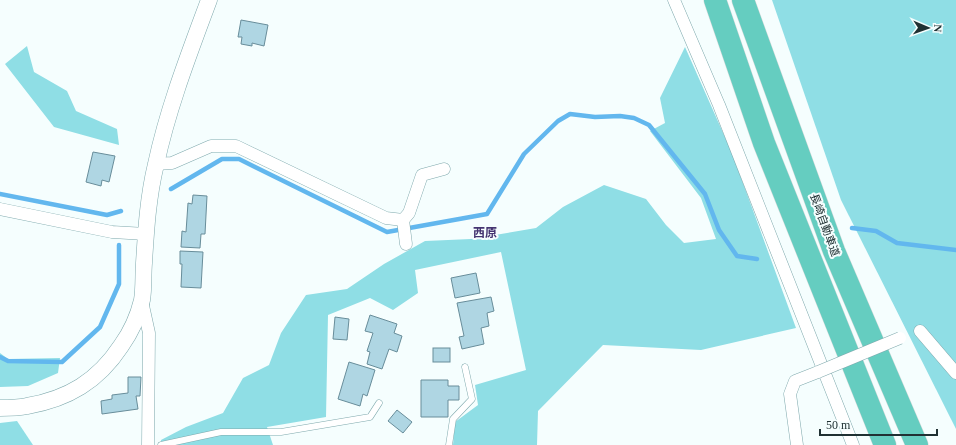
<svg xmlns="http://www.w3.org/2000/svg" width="956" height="445" font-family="'Times New Roman','Noto Sans JP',serif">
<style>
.green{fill:#8fdee5}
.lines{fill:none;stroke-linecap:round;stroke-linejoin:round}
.stream{stroke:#62b7ee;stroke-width:4.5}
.building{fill:#afd6e3;stroke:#688d9a}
.service-casing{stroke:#7fa9ad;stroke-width:7}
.minor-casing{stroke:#7fa9ad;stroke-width:13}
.tertiary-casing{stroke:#7fa9ad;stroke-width:17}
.motorway-casing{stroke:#d7dada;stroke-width:23}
.service{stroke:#fff;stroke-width:6}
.minor{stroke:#fff;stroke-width:12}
.tertiary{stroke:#fff;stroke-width:16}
.motorway{stroke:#65cdc0;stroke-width:22}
.minor-bridge-casing{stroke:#7fa9ad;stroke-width:13;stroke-linecap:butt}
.minor-bridge{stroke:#fff;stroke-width:12}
.labels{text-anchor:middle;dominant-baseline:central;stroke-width:4;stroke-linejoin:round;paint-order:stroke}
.street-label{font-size:11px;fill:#203133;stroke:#f5fefe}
.neighbourhood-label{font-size:12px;font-weight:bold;fill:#453571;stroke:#f5fefe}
</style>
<rect width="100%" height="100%" fill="#f5fefe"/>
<g class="green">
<polygon points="772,0 956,0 956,429 841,200"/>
<polygon points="27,46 34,72 67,91 76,111 117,129 119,145 54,127 5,64"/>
<polygon points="685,47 732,153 796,328 701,350 603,345 538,411 537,445 453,445 455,422 478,405 475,385 526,370 501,252 415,270 418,293 393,310 370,298 328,315 326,417 267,427 273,445 161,445 161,440 186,427 223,413 243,378 269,365 281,333 306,295 347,289 384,264 425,241 471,239 536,228 563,207 604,185 646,199 666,225 684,243 716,239 701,198 650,131 665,123 660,98"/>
<polygon points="0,353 8,359 60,358 58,373 28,386 0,387"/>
<polygon points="17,421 33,445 0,445 0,423"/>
</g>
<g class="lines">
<g class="stream">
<polyline points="171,189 222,159 239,159 387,232 487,214 524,154 558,121 570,114 595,117 620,116 634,118 649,125 705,194 719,230 737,256 757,259"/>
<polyline points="0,194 107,215 121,211"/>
<polyline points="852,228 876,231 897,243 956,250"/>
<polyline points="0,357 8,361 62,362 100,327 119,284 119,245"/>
</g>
</g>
<g class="building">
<polygon points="241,20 268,25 264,46 252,43 252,46 241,44 242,37 238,37"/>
<polygon points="93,152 115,156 109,182 102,180 101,186 86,182"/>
<polygon points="193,195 207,196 205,234 201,234 200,248 181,247 182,231 186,232 188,203 192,204"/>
<polygon points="180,251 203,252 201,288 181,287 182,264 180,264"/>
<polygon points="476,273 480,293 455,298 451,278"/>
<polygon points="491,297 494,311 487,313 489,326 481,328 484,344 462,349 459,337 464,336 457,303"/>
<polygon points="370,315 397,324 394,333 402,336 397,352 389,349 382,369 367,364 370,352 367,351 373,333 365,331"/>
<polygon points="335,317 349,319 347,340 333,339"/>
<rect x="433" y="348" width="17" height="14"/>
<polygon points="349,362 375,370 367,396 363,394 360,406 338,399"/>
<polygon points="128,377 141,377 140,396 136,396 138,409 102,414 101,401 112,399 112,395 128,393"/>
<polygon points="421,380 448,380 448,386 459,386 459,400 448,400 448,417 421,417"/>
<polygon points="397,410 412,422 403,433 388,421"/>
</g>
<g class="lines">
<defs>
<g id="service">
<polyline points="161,445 221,432 281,432 370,417 379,403"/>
<polyline points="449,445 453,419 472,399 465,367"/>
</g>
<g id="minor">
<polyline points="674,0 719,105 853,445"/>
<polyline points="156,164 172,163 211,146 236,146 386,218 403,220 409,213 422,175 444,169"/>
<polyline points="0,209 112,232 146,234"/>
<polyline points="403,220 406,244"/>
<polyline points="142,301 149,333 148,445"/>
<polyline points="920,331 956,373"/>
<polyline points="797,445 790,394 795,381 818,372"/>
</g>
<path id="tertiary" d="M0,408C9,408 18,408 27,406C68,399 98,381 121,346C131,332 138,317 142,300C144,288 143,275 144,263C146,230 148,197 156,164C168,108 189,54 209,0"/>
<g id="motorway">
<polyline points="715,0 764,143 885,445"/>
<polyline points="743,0 834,251 917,445"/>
</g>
</defs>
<use href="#service" class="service-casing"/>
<use href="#minor" class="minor-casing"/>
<use href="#tertiary" class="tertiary-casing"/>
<use href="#motorway" class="motorway-casing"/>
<use href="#service" class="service"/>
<use href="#minor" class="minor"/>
<use href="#tertiary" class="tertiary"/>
<use href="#motorway" class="motorway"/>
<defs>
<polyline id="minor-bridge" points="818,372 900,338"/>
</defs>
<use href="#minor-bridge" class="minor-bridge-casing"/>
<use href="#minor-bridge" class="minor-bridge"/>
</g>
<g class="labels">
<g class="street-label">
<text transform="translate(825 225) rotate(70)">長崎自動車道</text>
</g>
<g class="neighbourhood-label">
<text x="485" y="233">西原</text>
</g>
</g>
<g transform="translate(928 28) rotate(92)" stroke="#f5fefe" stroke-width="3" paint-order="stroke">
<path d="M0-3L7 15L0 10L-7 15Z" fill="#203133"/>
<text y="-6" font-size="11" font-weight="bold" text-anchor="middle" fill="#203133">N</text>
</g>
<path d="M820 429v6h117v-6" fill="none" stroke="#203133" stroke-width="2"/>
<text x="826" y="429" font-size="12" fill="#203133" stroke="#f5fefe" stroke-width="3" paint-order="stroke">50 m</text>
</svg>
